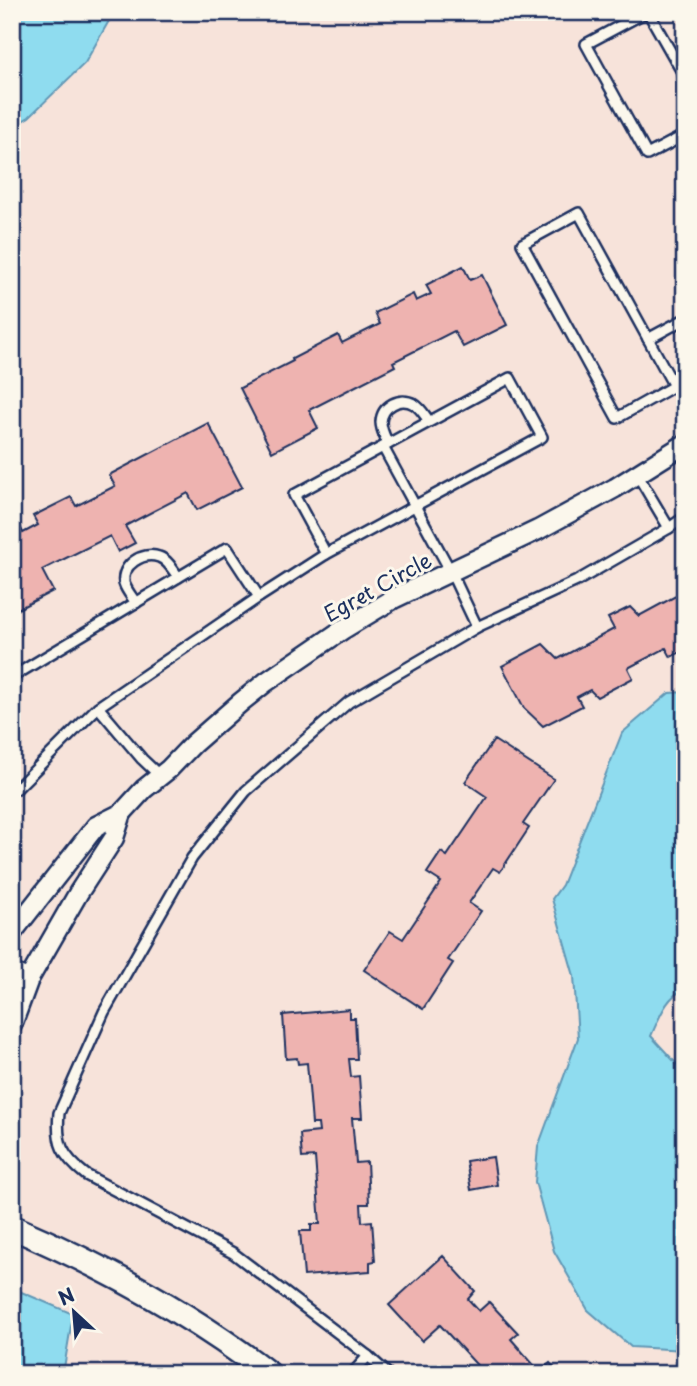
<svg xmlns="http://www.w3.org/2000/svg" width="697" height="1386" font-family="'Playpen Sans',sans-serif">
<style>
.water{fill:#8fdcef;stroke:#6197b5;stroke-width:2}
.building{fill:#eeb3b0;stroke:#1b2f5e;stroke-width:2}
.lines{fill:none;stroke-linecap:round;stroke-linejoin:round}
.service-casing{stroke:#1b2f5e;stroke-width:14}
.minor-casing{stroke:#1b2f5e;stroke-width:23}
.tertiary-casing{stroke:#1b2f5e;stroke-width:28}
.service{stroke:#fbf7ec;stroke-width:9}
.minor{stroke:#fbf7ec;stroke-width:18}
.tertiary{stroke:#fbf7ec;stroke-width:23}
.labels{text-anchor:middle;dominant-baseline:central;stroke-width:6;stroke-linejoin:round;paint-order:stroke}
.street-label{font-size:21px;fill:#1b2f5e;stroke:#fbf7ec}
</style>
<rect width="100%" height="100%" fill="#f7e3da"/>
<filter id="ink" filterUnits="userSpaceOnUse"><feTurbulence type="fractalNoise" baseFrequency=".0143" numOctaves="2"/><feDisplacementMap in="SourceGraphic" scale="14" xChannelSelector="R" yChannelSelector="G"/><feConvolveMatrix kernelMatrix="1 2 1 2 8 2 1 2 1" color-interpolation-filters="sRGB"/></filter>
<g filter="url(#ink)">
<g class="water">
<polygon points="12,12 114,12 85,63 29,117 12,127"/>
<path d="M685,692V989C666,996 659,1019 651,1036L685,1073V1350L631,1347L588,1310L554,1251L535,1182L538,1147L578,1038L574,976L552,899L562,885L622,733L669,693Z"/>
<polygon points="12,1288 73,1314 63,1374 12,1374"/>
</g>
<g class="building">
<polygon points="463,266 470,280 482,275 507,325 463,347 454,331 393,362 395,366 309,410 318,428 272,452 240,388 293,361 292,359 338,335 342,343 380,324 375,313 413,294 416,301 431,294 426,285"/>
<polygon points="208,423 242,487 197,510 188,493 125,526 135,543 118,552 110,536 42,570 53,591 12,612 12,530 20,526 23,533 38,525 33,516 71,497 76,506 115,486 109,475"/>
<polygon points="685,591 685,650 671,657 666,648 628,668 633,678 597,697 590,690 577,697 582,706 543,726 524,708 502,666 543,644 558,659 614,629 608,618 630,607 639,616"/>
<polygon points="494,740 554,779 523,824 529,828 500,872 493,868 469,903 481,911 448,960 453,963 423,1009 364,970 390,931 403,939 441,882 427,873 441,852 447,856 487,797 465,782"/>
<polygon points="349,1009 349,1018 355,1018 357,1059 349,1059 351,1077 359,1076 362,1118 352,1118 356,1163 367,1162 369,1204 361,1204 362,1222 372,1221 375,1261 370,1262 370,1271 304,1276 300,1231 311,1231 311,1224 320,1224 315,1157 302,1158 300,1134 319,1132 318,1124 312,1124 307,1063 298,1064 297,1058 286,1059 283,1015"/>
<polygon points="493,1157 497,1185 471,1190 466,1161"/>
<polygon points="443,1256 475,1291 468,1299 479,1311 489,1302 518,1333 511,1339 540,1372 550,1363 560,1374 485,1374 440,1325 422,1341 389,1305"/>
</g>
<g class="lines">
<defs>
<g id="service">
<polyline points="646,12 586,44 647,155 685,135"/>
<polyline points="648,12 685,77"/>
<polygon points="579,213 674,386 617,418 522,244"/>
<polyline points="648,339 685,319"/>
<polygon points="510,378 542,437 326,554 294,495"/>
<path d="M388,444C385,437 381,430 381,422C382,406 400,396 414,404C421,408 425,416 429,421"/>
<polyline points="383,447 451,572 477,627"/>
<polyline points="637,474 669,528"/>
<path d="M136,603C132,597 126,590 124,583C121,565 143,551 159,557C168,560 173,570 178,577"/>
<polyline points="12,677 227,548 259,597"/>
<polyline points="98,707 142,759 160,776"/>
<polyline points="12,784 16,789 98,707 259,597 326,554"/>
<polyline points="352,1374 368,1356"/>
<path d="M388,1374L368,1356L233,1253L86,1175C62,1156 56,1144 59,1113L104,1012L192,858L246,791L349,702L477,627L577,581L669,528L685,517"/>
</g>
<g id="minor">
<polyline points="12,933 96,826 122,813 144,789 169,769 193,744 241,702 266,682 342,630 395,598 538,530 615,488 685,444"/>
<polyline points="12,973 29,979"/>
<polyline points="12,1025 29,979 79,892 114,838 122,813"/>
</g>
<path id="tertiary" d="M12,1227C103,1266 191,1314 269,1374"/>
</defs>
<use href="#service" class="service-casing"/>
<use href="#minor" class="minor-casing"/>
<use href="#tertiary" class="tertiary-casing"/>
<use href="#service" class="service"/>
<use href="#minor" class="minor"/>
<use href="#tertiary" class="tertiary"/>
</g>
</g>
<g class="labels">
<g class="street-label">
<text transform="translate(377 586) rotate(-29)">Egret Circle</text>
</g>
</g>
<rect width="697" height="1386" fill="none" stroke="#fbf7ec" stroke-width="42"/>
<rect x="21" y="21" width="655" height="1344" fill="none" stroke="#1b2f5e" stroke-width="2.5" filter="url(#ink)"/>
<g transform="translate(74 1312) rotate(334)" stroke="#fbf7ec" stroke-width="5" paint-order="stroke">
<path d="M0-5L12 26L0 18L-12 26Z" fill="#1b2f5e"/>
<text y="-10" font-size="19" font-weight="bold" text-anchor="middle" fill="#1b2f5e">N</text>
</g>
</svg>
